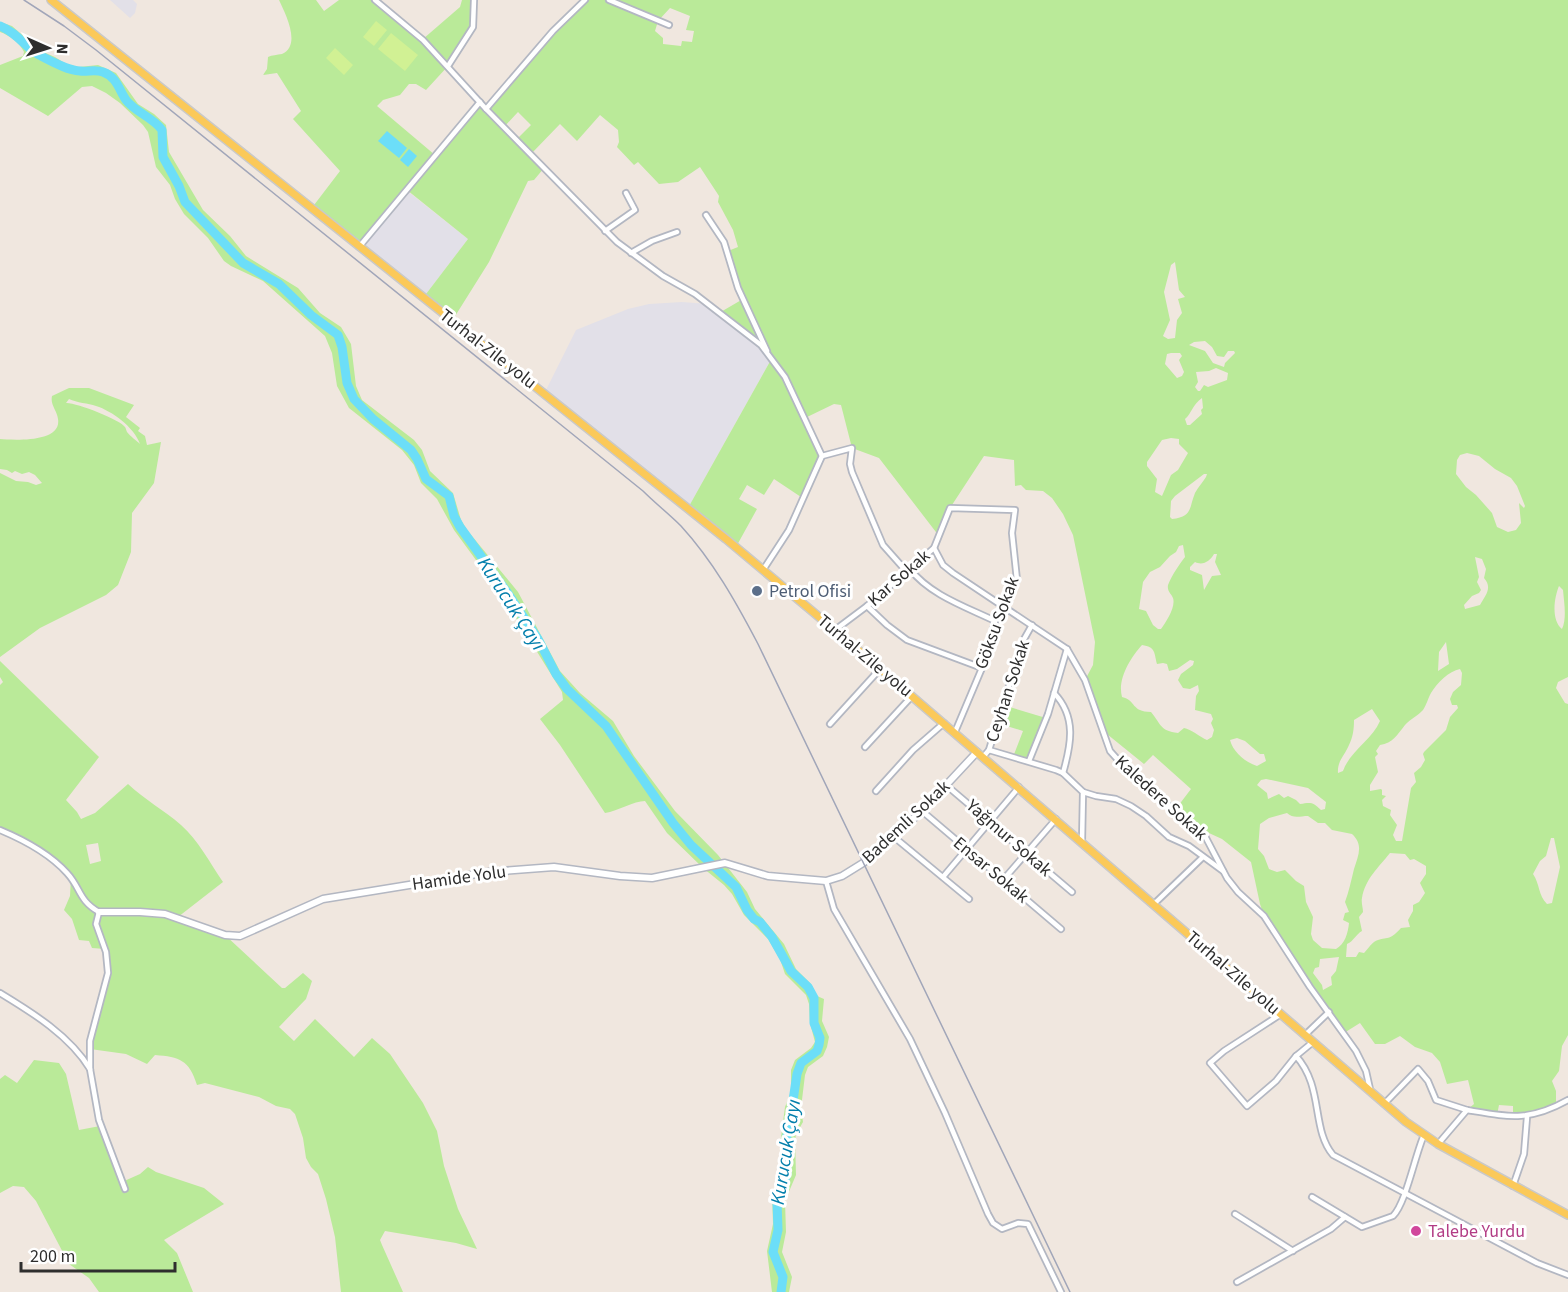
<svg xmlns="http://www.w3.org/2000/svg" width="1568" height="1292" font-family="'Source Sans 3',sans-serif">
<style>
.industrial{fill:#e2e0e8}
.green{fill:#baea99;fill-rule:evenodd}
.pitch{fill:#d1f194}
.water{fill:#6cdef8}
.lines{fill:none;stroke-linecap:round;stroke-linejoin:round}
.river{stroke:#6cdef8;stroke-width:9}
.street-casing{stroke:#b3b7c2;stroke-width:8}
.secondary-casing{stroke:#b3b7c2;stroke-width:9}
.primary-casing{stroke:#c9c9c9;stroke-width:10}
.street{stroke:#fff;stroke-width:4.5}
.secondary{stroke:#fff;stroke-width:6}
.primary{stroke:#fbc959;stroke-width:7}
.rail{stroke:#a1a6b9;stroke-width:1.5}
.service-dot{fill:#5c6f8a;stroke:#fff;stroke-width:2}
.hotel-dot{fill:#d1479c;stroke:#fff;stroke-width:2}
.labels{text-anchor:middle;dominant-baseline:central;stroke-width:6;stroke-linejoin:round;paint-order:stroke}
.street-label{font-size:18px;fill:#2e2e2e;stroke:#fff}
.service-label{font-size:18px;fill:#4e5e75;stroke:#fff;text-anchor:start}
.hotel-label{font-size:18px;fill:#b23c85;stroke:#fff;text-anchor:start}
.water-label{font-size:20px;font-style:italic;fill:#037fac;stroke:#fff}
</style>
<rect width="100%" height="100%" fill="#f0e7df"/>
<g class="industrial">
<polygon points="110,0 133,0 137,4 135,13 130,18"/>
<polygon points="406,190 468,239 423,298 359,247"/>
<polygon points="682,302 708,304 743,330 772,358 688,508 544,394 576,330 628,309 649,304"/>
</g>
<g class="green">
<path d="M279,0H316L324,11L339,0H375L423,39L460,7L462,0H474V23L448,66L426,90L416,84H409L400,95L383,100L377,106L435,155L480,102L486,108L539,46L585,0H1568V677L1558,682L1556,688L1565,703L1568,704V1035L1562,1046L1559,1071L1552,1081L1556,1091V1106L1513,1117V1106L1499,1105L1497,1115L1467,1110L1474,1104L1468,1080L1447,1084L1440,1062L1432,1053L1415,1047L1400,1036L1385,1044H1375L1360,1023L1344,1033L1264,916L1260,904L1251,862L1222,839L1198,828L1175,810L1191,789L1153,755L1144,764L1102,730L1085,680L1093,665L1095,642L1073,535L1063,514L1052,498L1043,491L1026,490L1021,485L1015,486L1014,460L984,456L950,508L939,536L879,458L852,448L841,405L834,404L805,418L822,456L804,499L774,479L764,495L747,485L739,499L757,509L736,547L688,508L772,358L761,345L719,313L743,299L728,251L738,247L733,230L718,202L719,196L700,167L678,182L659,184L638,162L634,165L617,147L619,142L618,130L600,115L577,141L560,124L531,154L544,168L534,180L528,181L489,262L452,321L423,298L468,239L407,190L359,247L311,209L340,171L293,119L301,111L277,73L263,75L267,69L268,57C272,55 277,55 282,54C302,45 285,13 279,0ZM670,8L690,16L686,30L694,31L692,42L682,41L681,46L663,44V38L655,31L658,21ZM518,112L531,125L516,140L504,127ZM1175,262L1179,290L1185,297L1178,299L1182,313L1177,320L1175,338L1168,339L1163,336L1170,320L1164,292L1171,265ZM1205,341L1212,347L1217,356L1224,357L1228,351H1234L1235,353L1225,363L1224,367L1213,363L1205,351L1189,345L1194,342ZM1171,353H1180L1182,356L1179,360L1184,372L1182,376L1177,378L1165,364L1167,354ZM1216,368L1228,373L1227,380L1208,387L1204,385L1200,391H1198L1195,387L1198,382L1196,372L1209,371ZM1202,398L1203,408L1201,410L1202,414L1190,425H1187L1185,419C1192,413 1192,405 1202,398ZM1171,438L1179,439V444L1188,453L1178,470L1171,475L1162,496L1155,492L1157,479L1147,466V462L1162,440ZM1467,453L1479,456L1495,469L1511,478L1517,486L1525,506L1524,508L1519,503L1521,523L1516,530L1508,532L1497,527L1492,513L1476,495L1466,487L1456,474L1457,460L1460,455ZM1204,474H1207L1206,477C1203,482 1198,487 1195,493C1189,507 1193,517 1172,519L1170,517L1171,501L1175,496ZM1183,545L1185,557C1179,565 1172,575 1168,585C1167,592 1171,593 1173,598C1176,607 1166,622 1161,629H1158L1153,625L1146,611L1139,609L1143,582L1150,572L1160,567L1170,556L1176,552L1179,546ZM1214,554H1217L1215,562L1221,575L1212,576L1204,590L1202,575L1190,570V567L1195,562C1203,566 1210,561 1214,554ZM1475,557L1482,559L1486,569L1484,578C1493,588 1485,596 1480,605L1465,609L1464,605L1472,596L1479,593L1481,590L1477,582L1479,577ZM1559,586L1563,590C1564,602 1567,618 1562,629C1551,620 1554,598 1559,586ZM1446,642L1449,664L1438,671L1439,652ZM1142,645C1156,647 1154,653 1157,664L1163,663L1167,664L1169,671L1177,669L1190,660L1194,661L1193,665L1181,674L1178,680L1183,688L1190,689L1198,685L1199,691L1196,696L1195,710L1211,714L1213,719L1211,723L1214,730L1212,737L1207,740C1200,737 1191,729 1184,728L1178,733C1160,731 1161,724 1151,712C1131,712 1136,700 1122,697C1117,679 1131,657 1142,645ZM1460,669L1462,673L1461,685L1453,692L1450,699L1452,705H1457L1458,708L1450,717L1446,730L1424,752L1423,754L1425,760L1421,767L1414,773L1416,782L1411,788L1402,841H1396L1393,835L1397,825L1390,815L1391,810L1383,806L1382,800L1386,796L1382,795V790L1381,789L1370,791V785L1378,772L1375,757L1378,754L1376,751L1380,745C1393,743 1397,735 1405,725C1410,719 1418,716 1423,710C1427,704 1428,698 1431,693C1437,683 1449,671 1460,669ZM1372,709L1380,721C1372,740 1350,751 1343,771L1338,773C1337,761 1345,755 1349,745C1353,737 1354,729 1354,720ZM1237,738L1245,741L1260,754H1264L1266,761L1257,766C1245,762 1233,752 1230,740ZM1266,779L1308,788L1326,802L1325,809L1321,810C1313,802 1311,802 1300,804L1296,800L1288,796L1284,798L1279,794L1268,799L1267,793L1257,785L1261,780ZM1287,813C1293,819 1300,816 1308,816L1318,823H1325L1332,830L1352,834C1364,845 1358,856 1354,869C1351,881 1349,891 1345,902L1349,912L1345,913L1343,920L1349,923C1348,933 1345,944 1336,949L1322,948L1313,940L1311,934L1313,917L1306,902L1304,886L1296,881L1285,870L1277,872L1269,869L1264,856L1258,849L1260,824L1269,818ZM1551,838H1554L1560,867L1552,903L1547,904C1538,895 1540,884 1533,874L1540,861L1546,856ZM1390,853L1405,854L1410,860L1414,859L1426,866V874L1420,883L1425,893L1419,902L1413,905V911L1408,920L1410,927L1401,928C1388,943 1386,935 1374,942C1371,944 1367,950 1364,953L1359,952L1356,957H1346L1347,944C1354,941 1356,934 1362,931L1359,917L1363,912C1363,908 1361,902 1362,898C1365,879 1379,867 1390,853ZM1339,957L1336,971L1331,977L1332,985L1323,990L1322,985L1313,973L1315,968L1319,967L1320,959Z"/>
<path d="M0,22L12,26L27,39L34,48L55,57L66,64L79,67L98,65L116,73L138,104L154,114L166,125L169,152L203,210L230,236L246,256L298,288L320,313L341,327L351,344L356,386L362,400L414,440L422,450L430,471L453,493L461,520L467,530L518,592L560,671L580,693L613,721L634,756L675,811L718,855L747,892L755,909L784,944L796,969L811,984L817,996L824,999L822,1021L829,1037L827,1047L823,1056L808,1067L805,1075L801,1108L803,1122L796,1134L795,1141L796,1175L785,1201L786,1232L782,1252L792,1277L789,1292H772L767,1251L773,1224L772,1193L783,1168L780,1145L785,1107L791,1092V1070L795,1060L811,1048L815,1042L810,1023L809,1004L806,995L785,974L780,959L768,939L744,915L732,894L724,885L703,868L667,833L645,801C634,801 618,811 605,813L560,745L540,719L563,700L562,692L503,597L454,530L437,499L421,483L414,465L402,450L349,408L337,386L332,353L325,336L263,281L231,266L224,261L208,238L184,214L175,199L170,185L156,167L148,132L143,125L120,103L106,93L92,86L82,87L48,116L0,88V65L23,56L24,52C20,43 9,35 0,32Z"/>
<path d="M69,388H89L134,405L126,417L140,428L138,431L145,436L147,445L161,442L154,483L132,513L131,552L118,585L106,595L40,628L0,657V473L16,481L28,482L36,485L42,483L35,475L29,472L22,474L15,471L12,473L7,470L0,469V439C13,440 62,443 58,419C57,410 50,405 52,396ZM69,399C77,403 88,403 96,406C112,411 134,427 140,444C137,441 130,436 127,432C126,430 126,428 125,427C121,420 75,402 66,403Z"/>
<path d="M0,661L99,757L66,800L77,812L81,819L95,813L128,784C145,800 164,810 181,825C198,840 210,863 223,882L178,917L225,935L282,988H285L303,973L312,981L306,999L279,1027L294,1041L315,1019L354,1057L372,1038L390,1054L423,1103L437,1131L444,1166L458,1209L477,1249L456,1243L385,1231L380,1240L382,1245L403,1292H341L335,1237L326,1199L318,1174L311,1167L306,1158L303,1138L295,1114L290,1109L276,1106L259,1097L205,1083L197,1085C189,1060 180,1057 155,1055L147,1064L126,1054L90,1049L108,973L105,949L92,948L89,941L79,940L72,919L64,910L70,896L71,878L66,872L25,841L0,830V685L3,682L0,677ZM98,843L101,861L90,864L86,845Z"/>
<polygon points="1003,705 1046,718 1029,761 1013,757 1023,731 997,723"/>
<polygon points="34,1060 59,1063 66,1074 79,1130 100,1126 122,1182 140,1174 148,1167 156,1172 204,1188 224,1204 164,1240 177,1253 193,1292 99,1292 89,1278 69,1264 36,1201 24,1187 13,1186 0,1193 0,1079 5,1075 17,1083"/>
</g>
<g class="pitch">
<polygon points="376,21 387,30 374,46 363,37"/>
<polygon points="391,33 418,55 405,71 378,49"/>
<polygon points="335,48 353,65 344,75 326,58"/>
</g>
<g class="water">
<polygon points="387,131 407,148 399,158 378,141"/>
<polygon points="409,149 417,156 408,167 400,160"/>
</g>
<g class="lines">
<path class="river" d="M0,26C20,34 25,49 41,56C53,62 67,70 80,71C88,72 95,69 103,72C117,77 119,90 126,100C136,113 153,117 162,130L163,157L179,186L185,202L243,263L279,284L311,315L338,335L342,347L347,383L354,399L373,419L411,450L417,459L426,479L449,496L454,516L460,527L507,592L538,639L556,674L567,689L606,726L673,823L691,845L736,887L747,910L754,919L760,922L772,937L791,971L808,987L814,998V1023L820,1038L819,1045L817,1051L801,1063L797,1074L792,1107L794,1120L788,1131L786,1140L787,1174L777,1201L778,1230L773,1252L783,1277L781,1292"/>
<defs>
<g id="street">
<polyline points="375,0 423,40 486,109 617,242 663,276 695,294 761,345 785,377 822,456 789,530 763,570"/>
<polyline points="609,0 669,25"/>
<polyline points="448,66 473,27 474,0"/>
<polyline points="486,109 553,31 585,0"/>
<polyline points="706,215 724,242 738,288 767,351"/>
<polyline points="605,231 635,210 626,193"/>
<polyline points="359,247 480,102"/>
<polyline points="631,253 652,241 677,232"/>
<polyline points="822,456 852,448 850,464 852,472 883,545 907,572"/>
<polyline points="934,548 943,565 953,573 1067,649 1085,680 1110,751 1128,771 1205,836 1227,878 1238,892 1264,916 1310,987 1356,1051 1366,1071 1370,1089"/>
<path d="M910,569C930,595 966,607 995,621"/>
<polyline points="867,606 887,625 907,640 982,668"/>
<polyline points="835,630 867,606 934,548 950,508 1015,510 1012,533 1017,580 1012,592 996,618 982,668 955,732"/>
<path d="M1054,693C1077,717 1071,745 1063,773"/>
<polyline points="830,724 880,669"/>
<polyline points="865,747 912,696"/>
<polyline points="989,750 1056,770 1063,773 1083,792 1082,842"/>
<polyline points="983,757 989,750 993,737 1023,641 1032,625"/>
<polyline points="1029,761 1048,714 1067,649"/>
<polyline points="946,785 1072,892"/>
<polyline points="876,791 913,750 944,723"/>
<polyline points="1083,792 1096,796 1116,799 1131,806 1146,816 1169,837 1189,846 1223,871"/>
<polyline points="922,811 1061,929"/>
<path d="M0,830C24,840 49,853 67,873C81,888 78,900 99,912L96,924L106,952L108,973L90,1041V1069L99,1120L125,1189"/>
<polyline points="894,837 969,899"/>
<polyline points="943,877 1019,787"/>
<polyline points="1003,880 1056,819"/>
<polyline points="826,881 834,909 910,1039 945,1113 988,1214 993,1223 1002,1229 1018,1223 1028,1224 1061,1292"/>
<polyline points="1154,904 1203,857"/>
<path d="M0,993C33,1013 70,1036 90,1069"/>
<polyline points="1281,1014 1224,1051 1210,1063 1247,1106 1276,1081 1296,1056 1313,1042"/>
<polyline points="1305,1035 1329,1012"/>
<path d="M1296,1056C1324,1087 1311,1129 1333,1155L1537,1263L1568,1275"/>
<polyline points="1384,1104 1418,1069 1428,1081 1436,1100 1467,1110"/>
<path d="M1438,1144L1467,1110C1509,1117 1529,1122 1568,1100"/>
<polyline points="1513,1186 1524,1154 1527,1117"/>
<path d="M1312,1197L1362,1227L1393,1216C1406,1203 1415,1155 1424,1135"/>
<polyline points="1235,1214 1293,1251"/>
<polyline points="1237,1282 1331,1229 1345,1217"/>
</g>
<polyline id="secondary" points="99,912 140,912 165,914 225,935 240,936 323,899 489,872 554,867 620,876 652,878 725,863 768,876 826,881 842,876 863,863 922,811 977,752"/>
<polyline id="primary" points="51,0 726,539 843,637 1406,1122 1438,1144 1568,1215"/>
</defs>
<use href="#street" class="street-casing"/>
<use href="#secondary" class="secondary-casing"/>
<use href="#primary" class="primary-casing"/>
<use href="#street" class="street"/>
<use href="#secondary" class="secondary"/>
<use href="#primary" class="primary"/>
<path class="rail" d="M24,0L64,26L96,50L643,491C655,503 669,514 681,526C713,561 736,602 758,644L1070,1292"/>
</g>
<circle class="service-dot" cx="757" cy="591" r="6"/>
<circle class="hotel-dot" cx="1416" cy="1231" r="6"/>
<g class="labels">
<g class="street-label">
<text transform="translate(488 349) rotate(38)">Turhal-Zile yolu</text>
<text transform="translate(899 578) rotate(-41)">Kar Sokak</text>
<text transform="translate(997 623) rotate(-70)">Göksu Sokak</text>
<text transform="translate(865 656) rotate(40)">Turhal-Zile yolu</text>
<text transform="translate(1008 691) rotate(-72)">Ceyhan Sokak</text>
<text transform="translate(1161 798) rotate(42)">Kaledere Sokak</text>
<text transform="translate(906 822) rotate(-43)">Bademli Sokak</text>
<text transform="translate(1009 838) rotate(41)">Yağmur Sokak</text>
<text transform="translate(991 870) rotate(40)">Ensar Sokak</text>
<text transform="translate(459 878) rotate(-8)">Hamide Yolu</text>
<text transform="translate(1233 973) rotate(41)">Turhal-Zile yolu</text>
</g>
<g class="service-label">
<text x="769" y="591">Petrol Ofisi</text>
</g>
<g class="hotel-label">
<text x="1428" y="1231">Talebe Yurdu</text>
</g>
<g class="water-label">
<text transform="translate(511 604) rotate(57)">Kurucuk Çayı</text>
<text transform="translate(786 1152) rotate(-81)">Kurucuk Çayı</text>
</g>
</g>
<g transform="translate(48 48) rotate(93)" stroke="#ffffff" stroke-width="4.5" paint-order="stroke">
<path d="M0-4.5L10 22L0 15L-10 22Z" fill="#2e2e2e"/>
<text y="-9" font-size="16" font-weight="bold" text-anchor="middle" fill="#2e2e2e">N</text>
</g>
<path d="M21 1262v9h154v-9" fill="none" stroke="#2e2e2e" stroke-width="3"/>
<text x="30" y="1262" font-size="18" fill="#2e2e2e" stroke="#ffffff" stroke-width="4.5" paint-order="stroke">200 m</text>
</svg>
